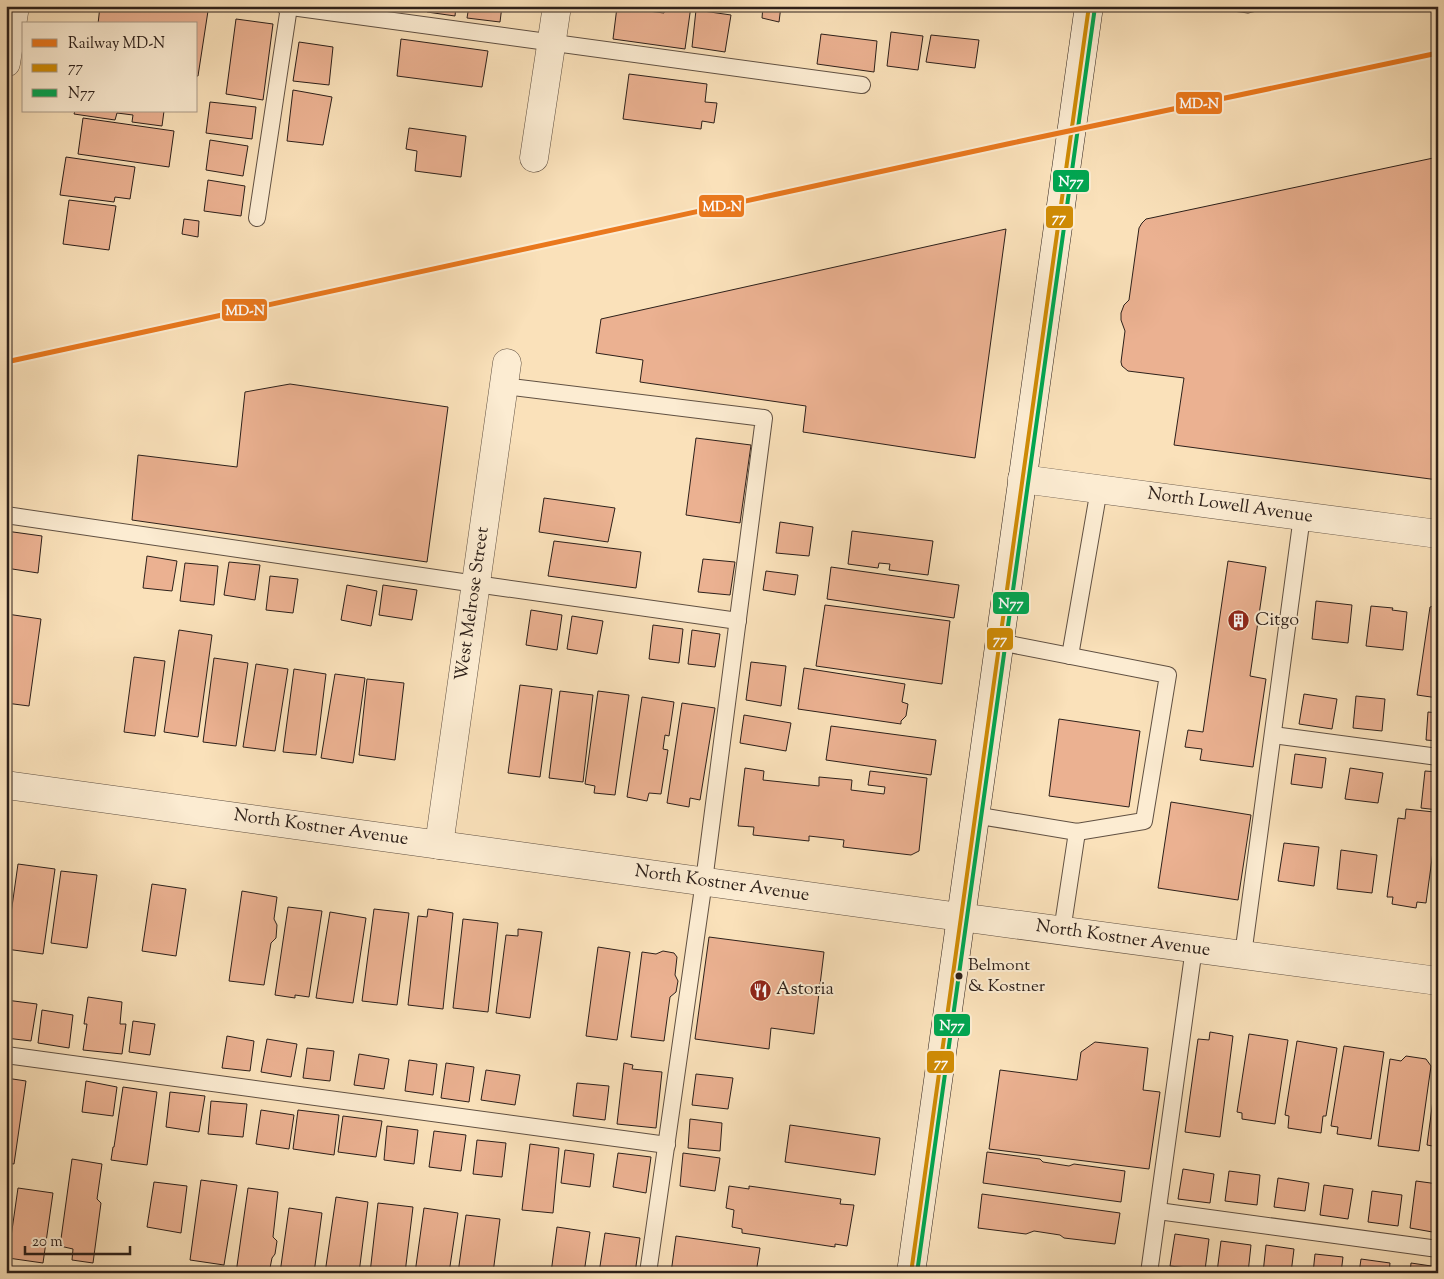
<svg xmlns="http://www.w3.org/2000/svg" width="1444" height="1279" font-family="'Sorts Mill Goudy',serif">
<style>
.building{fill:#ebb191;stroke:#2d201a}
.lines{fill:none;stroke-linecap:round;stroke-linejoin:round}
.lane-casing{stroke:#605042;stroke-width:18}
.street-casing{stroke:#605042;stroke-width:29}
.secondary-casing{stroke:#2d201a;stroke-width:29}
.lane{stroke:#fcecd2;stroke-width:16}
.street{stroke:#fcecd2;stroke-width:28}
.secondary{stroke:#fcecd2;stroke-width:28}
.bus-1-casing{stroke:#fcecd2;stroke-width:8}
.bus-2-casing{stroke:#fcecd2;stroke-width:8}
.bus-1{stroke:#cf8b05;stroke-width:4}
.bus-2{stroke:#00a651;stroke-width:4}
.rail-1-casing{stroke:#fcecd2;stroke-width:9}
.rail-1{stroke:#ea781d;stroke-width:5}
.bus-dot{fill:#2d201a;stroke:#fcecd2;stroke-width:2}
.labels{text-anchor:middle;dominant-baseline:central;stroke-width:4;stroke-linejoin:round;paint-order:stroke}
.bus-label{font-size:17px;fill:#2d201a;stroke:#fcecd2;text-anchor:start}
.street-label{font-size:18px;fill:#2d201a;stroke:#fcecd2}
.poi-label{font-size:18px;fill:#2d201a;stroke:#fcecd2;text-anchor:start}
.line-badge{stroke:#fcecd2;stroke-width:2}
.badge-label{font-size:14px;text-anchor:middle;font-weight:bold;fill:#fff}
</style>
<rect width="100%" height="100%" fill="#fae1ba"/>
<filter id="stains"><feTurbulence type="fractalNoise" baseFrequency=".004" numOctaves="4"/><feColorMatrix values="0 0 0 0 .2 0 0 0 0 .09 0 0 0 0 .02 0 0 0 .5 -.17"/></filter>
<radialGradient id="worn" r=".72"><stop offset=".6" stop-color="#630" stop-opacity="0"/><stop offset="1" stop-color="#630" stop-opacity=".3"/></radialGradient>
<g class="building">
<polygon points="100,6 165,6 208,11 198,76 196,76 196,24 98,24"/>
<polygon points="428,6 456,6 455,16 427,12"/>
<polygon points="469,6 502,6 500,22 467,18"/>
<polygon points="666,6 691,6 685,49 613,39 617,7 664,13"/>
<polygon points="763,6 781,6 779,22 762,18"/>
<polygon points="1194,6 1279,6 1248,13"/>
<polygon points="696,10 731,15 725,52 692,47"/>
<polygon points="236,19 273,24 263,100 226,94"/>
<polygon points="891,32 923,36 918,70 887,66"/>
<polygon points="821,34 877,41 874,72 817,64"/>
<polygon points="931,35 979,40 975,68 926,62"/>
<polygon points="401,39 488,51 482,87 397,76"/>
<polygon points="299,42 333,47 329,85 293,81"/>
<polygon points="629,74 707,84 705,102 717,103 714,123 702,121 701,129 623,119"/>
<polygon points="293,90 332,97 323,145 287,141"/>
<polygon points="210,102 256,107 252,139 206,133"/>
<polygon points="75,111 164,111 162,126 132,122 133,115 117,113 115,120 74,114"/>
<polygon points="83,118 174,131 169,167 78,154"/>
<polygon points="409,128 466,136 461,177 415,171 417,151 406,149"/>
<polygon points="210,140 248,146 243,176 206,170"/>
<polygon points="66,157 135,167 130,199 115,197 114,202 60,195"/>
<polygon points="1438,157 1438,480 1174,445 1184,378 1128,371 1122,366 1121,362 1125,331 1121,320 1121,313 1124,305 1129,300 1139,228 1142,223 1146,219 1151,218"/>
<polygon points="208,180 245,186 241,216 204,211"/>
<polygon points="69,200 116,206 109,250 63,244"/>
<polygon points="184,219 199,221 198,237 182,234"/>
<polygon points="1006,229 975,458 803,432 806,406 640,382 643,360 596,353 601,319"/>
<polygon points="290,384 448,407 427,562 132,520 138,455 237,467 245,392"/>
<polygon points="696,438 751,445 740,523 686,515"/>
<polygon points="544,498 615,508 608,542 539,532"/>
<polygon points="780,522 813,527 809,556 776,553"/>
<polygon points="6,531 42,536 38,573 6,568"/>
<polygon points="852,531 933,541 928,575 889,570 890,564 879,563 878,568 848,564"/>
<polygon points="554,541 641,552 636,588 548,576"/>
<polygon points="147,556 177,561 172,591 143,588"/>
<polygon points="703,559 735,562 730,595 698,592"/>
<polygon points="1228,561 1266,567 1250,676 1266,679 1253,767 1200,760 1202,749 1185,747 1188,730 1203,732"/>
<polygon points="229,562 260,565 255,600 224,595"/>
<polygon points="185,563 218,566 214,605 180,601"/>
<polygon points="831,567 959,585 954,618 827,599"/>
<polygon points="766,571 798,575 795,595 763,590"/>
<polygon points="270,576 298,579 293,613 266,610"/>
<polygon points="347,585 377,591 371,626 341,620"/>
<polygon points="383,585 417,590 412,620 379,615"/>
<polygon points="1316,601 1352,605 1348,643 1312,639"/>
<polygon points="825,605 950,621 942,684 816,666"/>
<polygon points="1438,605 1438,698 1417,695 1430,607"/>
<polygon points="1371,606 1393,608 1392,610 1407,612 1403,650 1366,646"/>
<polygon points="531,610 562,615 557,650 526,645"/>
<polygon points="7,614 41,619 29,706 6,703"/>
<polygon points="572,616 603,621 597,654 567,649"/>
<polygon points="653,625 683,629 679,663 649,659"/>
<polygon points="179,630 212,635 198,737 164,732"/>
<polygon points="692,630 720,634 715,667 688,664"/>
<polygon points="134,657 165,661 155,736 124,732"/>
<polygon points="214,658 248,663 236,746 203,742"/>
<polygon points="751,662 786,666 781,706 746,700"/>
<polygon points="256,664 288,669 275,751 243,747"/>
<polygon points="804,668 905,684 902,702 908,704 906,716 901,721 901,724 798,709"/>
<polygon points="294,669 326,674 316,755 283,752"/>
<polygon points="335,674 365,678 353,763 321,758"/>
<polygon points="367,679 404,683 395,760 359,755"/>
<polygon points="520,685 552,689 540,777 508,773"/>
<polygon points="560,691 593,695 583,782 549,778"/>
<polygon points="598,691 629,695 615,795 594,793 595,786 585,784"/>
<polygon points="1304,694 1337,699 1332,729 1299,724"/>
<polygon points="1356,696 1385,699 1382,731 1353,728"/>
<polygon points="642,697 674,702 669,736 665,735 663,749 668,750 661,794 649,793 647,801 627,797"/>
<polygon points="682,703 715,708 700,800 690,798 689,807 667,803"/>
<polygon points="1428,712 1438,713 1438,741 1426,740"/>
<polygon points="744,715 791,723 786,751 740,743"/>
<polygon points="1059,719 1140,731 1129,807 1049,796"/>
<polygon points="831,726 936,740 931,775 826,760"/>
<polygon points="1295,754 1326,758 1322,788 1291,784"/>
<polygon points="745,768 764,771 763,780 819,786 819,777 852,780 851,790 884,794 885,787 868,785 870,771 927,778 919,851 911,855 843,847 844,840 809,836 809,841 753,835 754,827 738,826"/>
<polygon points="1350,768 1383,773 1378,803 1345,799"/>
<polygon points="1425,771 1438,772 1438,810 1421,808"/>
<polygon points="1171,802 1251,815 1238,900 1158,888"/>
<polygon points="1406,809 1434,812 1434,822 1437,822 1426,903 1417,902 1416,908 1392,904 1393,897 1387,897 1398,818 1405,819"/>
<polygon points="1284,843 1319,847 1314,886 1278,881"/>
<polygon points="1341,850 1377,855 1372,893 1337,889"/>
<polygon points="18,864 55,869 43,954 6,949"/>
<polygon points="61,871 97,875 87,948 51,943"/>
<polygon points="152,884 186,889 176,956 142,951"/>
<polygon points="242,891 277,897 274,919 277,925 276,938 271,943 264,985 229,981"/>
<polygon points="288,907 322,911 309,997 295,995 295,998 275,995"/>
<polygon points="374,909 409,913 397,1005 362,1001"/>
<polygon points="428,909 453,913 443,1009 408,1005 418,916 427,917"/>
<polygon points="330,912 366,918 353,1003 316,998"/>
<polygon points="463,919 498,923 488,1012 453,1008"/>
<polygon points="518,929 542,932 530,1018 496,1013 506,935 518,936"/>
<polygon points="709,937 824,952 814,1034 771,1028 769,1049 695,1039"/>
<polygon points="598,947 630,952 617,1040 586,1036"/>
<polygon points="663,951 674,953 677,957 675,975 678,981 676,992 670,997 664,1041 631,1037 642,952 656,954"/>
<polygon points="88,997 122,1002 120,1024 126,1024 122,1054 83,1050 87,1024 84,1024"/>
<polygon points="6,1000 37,1004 31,1041 6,1038"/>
<polygon points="42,1010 73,1015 69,1048 38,1043"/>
<polygon points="133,1021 155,1024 150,1055 129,1052"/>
<polygon points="1210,1032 1233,1036 1220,1137 1185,1132 1198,1039 1209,1040"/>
<polygon points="1249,1034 1288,1040 1275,1124 1242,1119 1242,1113 1237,1112"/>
<polygon points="227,1036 254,1041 250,1071 222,1068"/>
<polygon points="267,1039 297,1044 291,1077 261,1072"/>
<polygon points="1297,1041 1337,1048 1326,1116 1323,1116 1321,1133 1288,1128 1289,1116 1285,1115"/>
<polygon points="1095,1042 1148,1048 1143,1090 1160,1092 1149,1169 989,1149 1000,1070 1077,1080 1081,1052"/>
<polygon points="1344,1046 1384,1052 1371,1139 1337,1134 1338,1127 1331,1126"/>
<polygon points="307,1048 334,1051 330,1081 303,1078"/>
<polygon points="359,1054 389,1059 384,1089 354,1085"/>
<polygon points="1406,1056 1426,1059 1431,1066 1419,1151 1378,1146 1390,1059 1401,1061"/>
<polygon points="409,1060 437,1064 433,1095 405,1091"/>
<polygon points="1438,1062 1438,1147 1427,1145"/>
<polygon points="446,1063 474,1067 469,1102 441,1098"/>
<polygon points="624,1063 633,1065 632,1069 662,1072 656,1128 617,1124"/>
<polygon points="486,1070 520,1075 515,1105 481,1100"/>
<polygon points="696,1074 733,1078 728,1109 692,1105"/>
<polygon points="6,1078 26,1081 14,1164 6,1163"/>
<polygon points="86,1081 117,1087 113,1116 82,1112"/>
<polygon points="577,1083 609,1086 605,1120 573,1116"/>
<polygon points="123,1087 157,1092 147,1165 111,1160 113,1147 114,1147"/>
<polygon points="170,1092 205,1096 199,1132 166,1127"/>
<polygon points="211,1101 247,1104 243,1137 208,1134"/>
<polygon points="261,1110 294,1115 289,1149 256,1144"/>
<polygon points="298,1110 339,1115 334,1155 293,1149"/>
<polygon points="343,1116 382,1121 376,1157 338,1152"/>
<polygon points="690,1119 722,1123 720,1151 688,1148"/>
<polygon points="790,1125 880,1138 875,1175 785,1162"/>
<polygon points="387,1126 418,1130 414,1164 384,1160"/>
<polygon points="434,1131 466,1135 461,1171 429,1167"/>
<polygon points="477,1140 506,1143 502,1177 473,1174"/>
<polygon points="530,1144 559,1148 553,1213 522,1210"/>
<polygon points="565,1150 594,1154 590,1187 561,1183"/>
<polygon points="987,1152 1040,1159 1043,1162 1069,1166 1074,1164 1125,1171 1121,1202 983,1183"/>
<polygon points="618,1153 651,1157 646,1193 613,1187"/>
<polygon points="683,1153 720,1158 715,1191 680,1186"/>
<polygon points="72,1159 102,1164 97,1199 101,1203 93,1263 72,1260 73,1249 60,1246"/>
<polygon points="1183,1169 1214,1174 1210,1203 1178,1199"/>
<polygon points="1229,1171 1260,1175 1257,1205 1225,1201"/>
<polygon points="1278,1178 1309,1183 1305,1211 1274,1207"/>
<polygon points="201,1180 237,1185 224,1265 190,1260"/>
<polygon points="1416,1181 1438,1184 1438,1233 1410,1228"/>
<polygon points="154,1182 187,1186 181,1233 147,1227"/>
<polygon points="1324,1185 1353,1189 1348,1219 1320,1215"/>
<polygon points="729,1186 749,1189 749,1186 841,1199 840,1204 854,1205 847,1246 835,1244 835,1247 742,1233 742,1229 732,1227 734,1210 726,1208"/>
<polygon points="18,1188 53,1193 43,1263 8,1258"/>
<polygon points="248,1188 278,1192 273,1237 277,1241 275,1254 272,1258 269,1273 236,1273"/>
<polygon points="1372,1191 1402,1195 1398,1226 1368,1222"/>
<polygon points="982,1194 1120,1213 1115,1244 1064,1238 1060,1235 1034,1231 1026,1234 978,1228"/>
<polygon points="336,1197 368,1202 359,1273 325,1273"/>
<polygon points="378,1203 413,1207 405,1273 370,1273"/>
<polygon points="289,1208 322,1213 314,1273 280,1273"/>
<polygon points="424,1208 458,1213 449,1273 415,1273"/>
<polygon points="466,1215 500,1219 493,1273 458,1273"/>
<polygon points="557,1227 590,1232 584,1273 551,1273"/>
<polygon points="605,1233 640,1238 635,1273 599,1273"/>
<polygon points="1175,1234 1209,1239 1205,1270 1170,1266"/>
<polygon points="676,1236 760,1248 756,1273 671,1273"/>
<polygon points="1221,1241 1251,1245 1248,1273 1217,1272"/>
<polygon points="1266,1245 1294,1249 1291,1273 1263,1273"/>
<polygon points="1315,1254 1343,1257 1341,1273 1313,1273"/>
<polygon points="1361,1259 1390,1263 1389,1273 1359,1273"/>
<polygon points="1411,1263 1438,1267 1437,1273 1410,1273"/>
</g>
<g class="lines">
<defs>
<g id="lane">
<polyline points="284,6 862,85"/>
<polyline points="257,218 289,7"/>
<polyline points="504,386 764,418 704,881 648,1273"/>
<polyline points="6,515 476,584 738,621"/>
<polyline points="1070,656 1099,489"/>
<polyline points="1273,735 1438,757"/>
<polyline points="974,815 1077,832 1144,821 1168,675 999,642"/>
<polyline points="1062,931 1077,832"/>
<polyline points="1243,955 1302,516"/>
<polyline points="6,1055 667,1145"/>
<polyline points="1158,1211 1438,1249"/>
<polyline points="1149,1273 1194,948"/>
</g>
<g id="street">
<polyline points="6,63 15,6"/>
<polyline points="534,158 557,6"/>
<polyline points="1022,479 1438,534"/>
<polyline points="6,785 960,917 1438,981"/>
<polyline points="439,845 507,363"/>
</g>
<polyline id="secondary" points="911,1273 1089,6"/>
</defs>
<use href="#lane" class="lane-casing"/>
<use href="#street" class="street-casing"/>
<use href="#secondary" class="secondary-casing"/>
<use href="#lane" class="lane"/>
<use href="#street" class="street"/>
<use href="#secondary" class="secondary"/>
<defs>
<polyline id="bus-1" points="911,1273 1089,6"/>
<polyline id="bus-2" points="917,1273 1095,7"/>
</defs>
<use href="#bus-1" class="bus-1-casing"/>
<use href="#bus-2" class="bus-2-casing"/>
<use href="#bus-1" class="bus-1"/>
<use href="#bus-2" class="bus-2"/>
<defs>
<polyline id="rail-1" points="6,362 1012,143 1438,53"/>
</defs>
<use href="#rail-1" class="rail-1-casing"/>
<use href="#rail-1" class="rail-1"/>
</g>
<defs>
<symbol id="building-disc" viewBox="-11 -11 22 22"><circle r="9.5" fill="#8f2418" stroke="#fcecd2"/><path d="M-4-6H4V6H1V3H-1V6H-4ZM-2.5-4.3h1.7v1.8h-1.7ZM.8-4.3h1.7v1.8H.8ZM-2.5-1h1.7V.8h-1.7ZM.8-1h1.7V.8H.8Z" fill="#fff"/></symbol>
<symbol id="restaurant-disc" viewBox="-11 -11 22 22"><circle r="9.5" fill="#8f2418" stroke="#fcecd2"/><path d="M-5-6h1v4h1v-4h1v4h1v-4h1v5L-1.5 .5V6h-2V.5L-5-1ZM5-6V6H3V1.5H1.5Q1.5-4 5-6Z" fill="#fff"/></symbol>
</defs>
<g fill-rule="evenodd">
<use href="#building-disc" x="1226" y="608" width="25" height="25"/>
<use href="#restaurant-disc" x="748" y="978" width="25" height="25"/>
</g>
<circle class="bus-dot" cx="959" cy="976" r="4.5"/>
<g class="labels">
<g class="bus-label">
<text x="968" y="966">Belmont<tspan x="968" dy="21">&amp; Kostner</tspan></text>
</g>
<g class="street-label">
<text transform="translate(1230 506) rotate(8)">North Lowell Avenue</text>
<text transform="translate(473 604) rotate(-82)">West Melrose Street</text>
<text transform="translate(321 828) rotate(8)">North Kostner Avenue</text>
<text transform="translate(722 884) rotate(8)">North Kostner Avenue</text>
<text transform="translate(1123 939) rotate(8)">North Kostner Avenue</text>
</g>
<g class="poi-label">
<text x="1255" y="621">Citgo</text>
<text x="776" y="990">Astoria</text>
</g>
</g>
<g class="line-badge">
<rect x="1175" y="91" width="48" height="24" rx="5" fill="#ea781d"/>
<rect x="1052" y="169" width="38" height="24" rx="5" fill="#00a651"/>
<rect x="698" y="194" width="47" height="24" rx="5" fill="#ea781d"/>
<rect x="1045" y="205" width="29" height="24" rx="5" fill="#cf8b05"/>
<rect x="221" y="298" width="47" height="24" rx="5" fill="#ea781d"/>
<rect x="992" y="591" width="38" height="24" rx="5" fill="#00a651"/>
<rect x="986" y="627" width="28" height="24" rx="5" fill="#cf8b05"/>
<rect x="933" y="1013" width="38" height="24" rx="5" fill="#00a651"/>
<rect x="926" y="1050" width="29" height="24" rx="5" fill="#cf8b05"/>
</g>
<g class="badge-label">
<text x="1199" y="108">MD-N</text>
<text x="1071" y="186">N77</text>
<text x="722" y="211">MD-N</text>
<text x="1059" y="222">77</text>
<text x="245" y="315">MD-N</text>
<text x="1011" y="608">N77</text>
<text x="1000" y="644">77</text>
<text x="952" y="1030">N77</text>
<text x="941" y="1067">77</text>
</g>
<rect width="1444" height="1279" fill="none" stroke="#fae1ba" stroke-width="25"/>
<rect x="8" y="8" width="1429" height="1264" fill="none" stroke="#2d201a" stroke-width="2.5"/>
<rect x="12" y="12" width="1419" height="1254" fill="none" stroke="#2d201a"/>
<rect x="22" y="22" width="175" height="90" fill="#fcecd2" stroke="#a99a88"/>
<rect x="32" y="39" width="25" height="8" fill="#ea781d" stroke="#a99a88"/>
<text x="68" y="48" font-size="15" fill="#2d201a">Railway MD-N</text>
<rect x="32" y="64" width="25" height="8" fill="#cf8b05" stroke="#a99a88"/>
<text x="68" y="72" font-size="15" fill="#2d201a">77</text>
<rect x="32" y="89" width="25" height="8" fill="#00a651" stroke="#a99a88"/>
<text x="68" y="98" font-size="15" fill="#2d201a">N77</text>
<path d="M25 1246v8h105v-8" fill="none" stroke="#2d201a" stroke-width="2.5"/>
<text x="32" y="1246" font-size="15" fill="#2d201a" stroke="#fcecd2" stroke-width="4" paint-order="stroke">20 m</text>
<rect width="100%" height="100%" filter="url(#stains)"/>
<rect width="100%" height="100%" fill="url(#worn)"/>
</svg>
